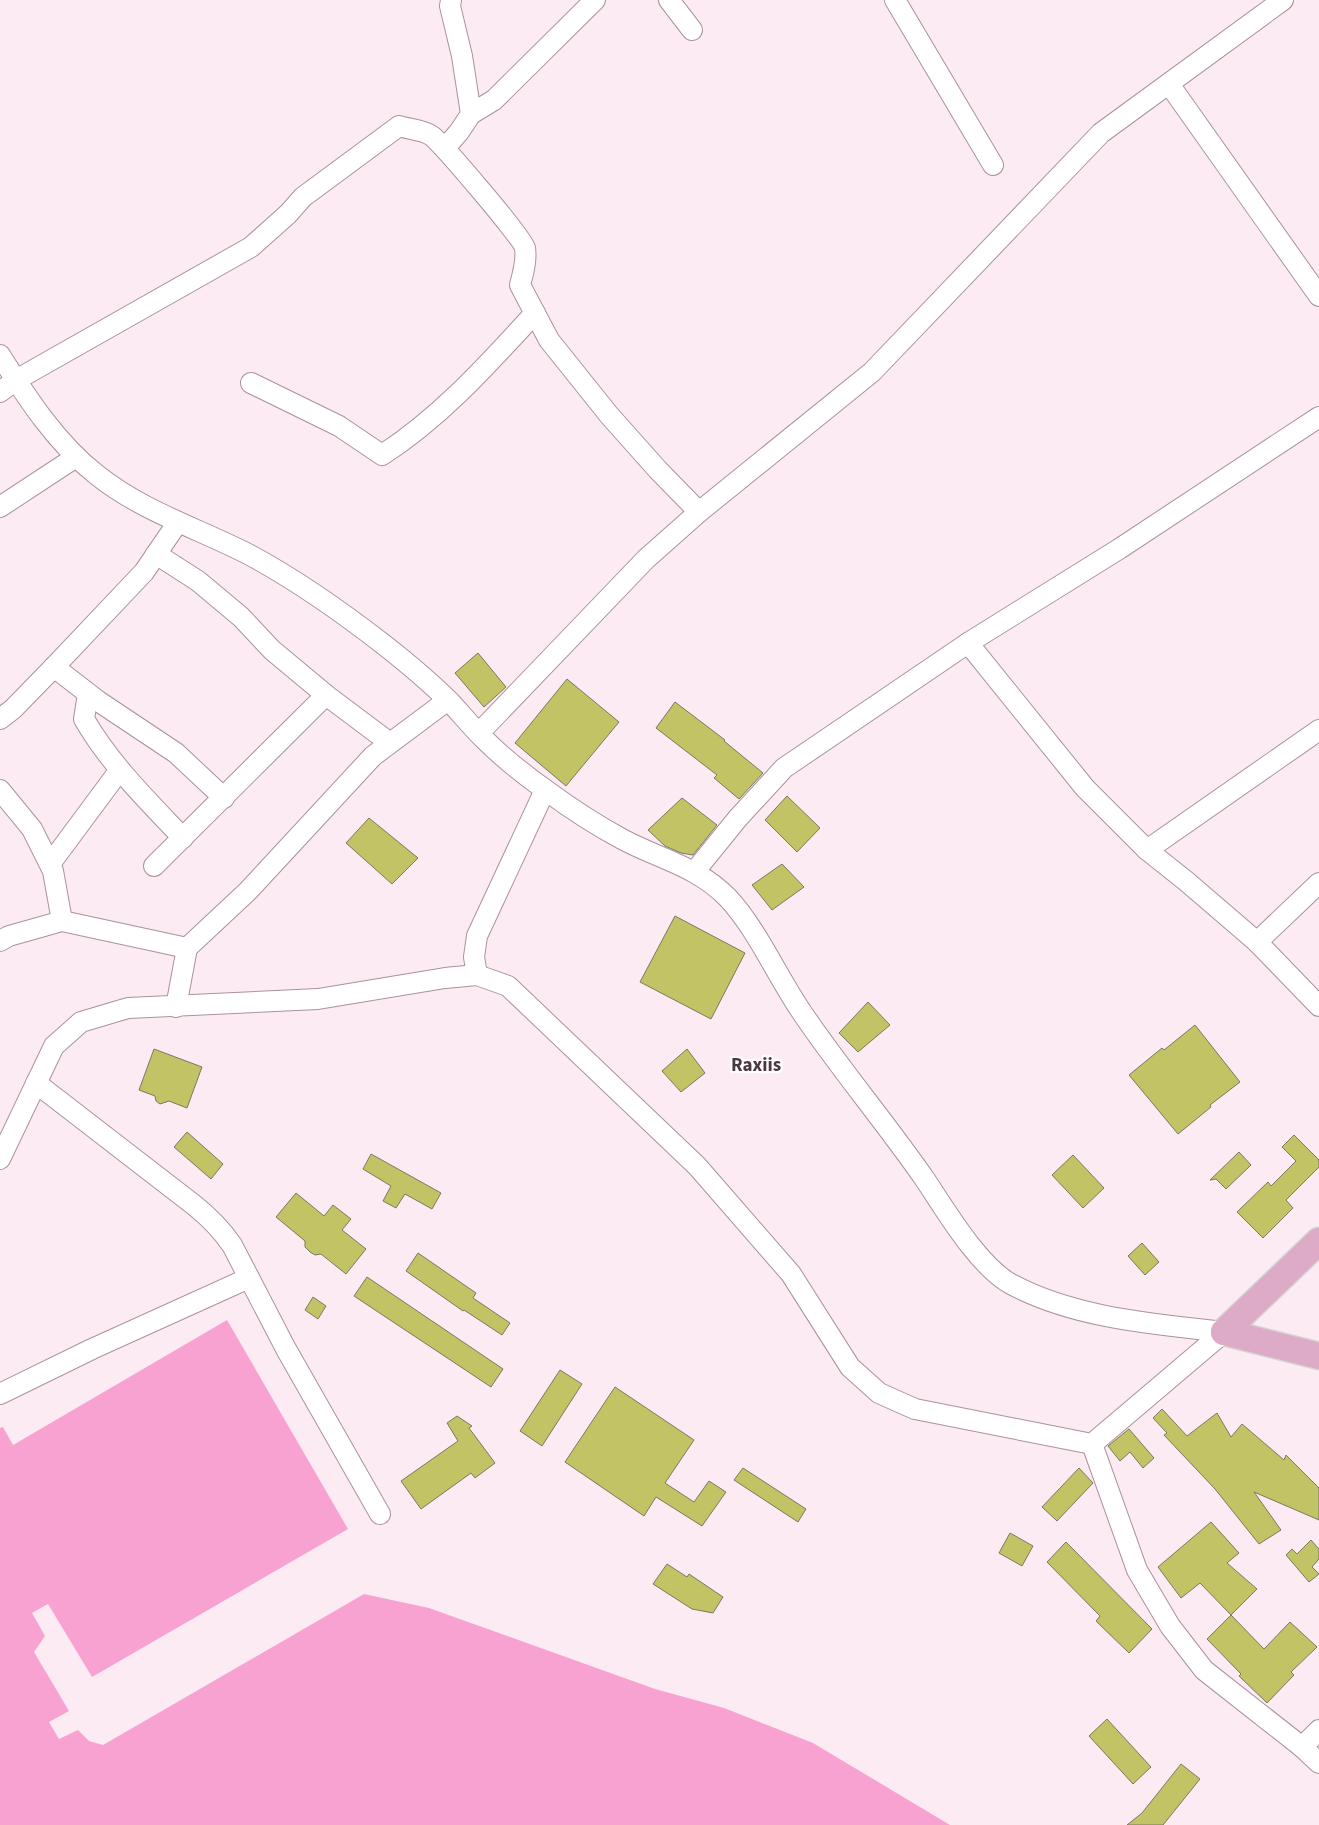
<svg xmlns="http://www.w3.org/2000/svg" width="1319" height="1825" font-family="'Source Sans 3',sans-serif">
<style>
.water{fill:#f8a2d1}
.building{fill:#c1c365;stroke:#787a61}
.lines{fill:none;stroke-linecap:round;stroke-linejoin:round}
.minor-casing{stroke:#ab919e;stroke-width:22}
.major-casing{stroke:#d4d2d3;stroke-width:29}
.minor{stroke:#fff;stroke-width:20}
.major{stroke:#ddabc7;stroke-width:26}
.labels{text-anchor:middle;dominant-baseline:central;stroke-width:4.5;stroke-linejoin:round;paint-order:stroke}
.district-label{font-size:19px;font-weight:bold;fill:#4c3642;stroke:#fefefe}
</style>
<rect width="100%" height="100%" fill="#fcebf3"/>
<polygon class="water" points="227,1320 348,1529 92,1677 48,1604 32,1613 45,1636 34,1652 69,1711 49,1722 59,1739 78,1730 89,1741 103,1745 364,1594 429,1608 655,1689 724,1708 813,1743 950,1825 0,1825 0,1428 3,1427 13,1445"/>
<g class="building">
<polygon points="478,653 506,687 484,707 455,673"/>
<polygon points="567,679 619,722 566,786 515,743"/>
<polygon points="675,702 725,740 724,741 763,773 739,799 714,778 717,775 656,728"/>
<polygon points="787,796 820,828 797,852 765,820"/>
<polygon points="682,798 717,825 693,855 681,853 665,846 648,830"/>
<polygon points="369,818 418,858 392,884 346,843"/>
<polygon points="782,864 804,887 772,910 752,885"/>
<polygon points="675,916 745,953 711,1019 640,982"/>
<polygon points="868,1002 890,1025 858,1052 839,1033"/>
<polygon points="1195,1025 1240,1082 1210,1105 1211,1107 1178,1134 1129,1075 1162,1048 1164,1050"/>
<polygon points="154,1049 202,1067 187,1108 169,1101 160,1104 156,1101 155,1096 139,1090"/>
<polygon points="687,1049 705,1073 681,1092 662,1071"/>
<polygon points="187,1132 223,1164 211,1179 174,1147"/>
<polygon points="1294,1135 1319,1160 1319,1167 1286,1200 1293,1208 1263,1238 1237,1212 1268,1182 1271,1186 1296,1161 1282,1147"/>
<polygon points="1239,1152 1251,1165 1226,1189 1216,1179 1210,1180"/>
<polygon points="371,1154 441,1193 432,1209 405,1194 396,1208 383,1201 391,1186 363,1169"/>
<polygon points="1073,1155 1104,1188 1083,1208 1052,1175"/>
<polygon points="296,1193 324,1216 333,1205 351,1219 342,1230 366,1249 346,1274 321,1254 315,1255 310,1252 305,1247 305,1241 276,1217"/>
<polygon points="1142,1243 1159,1262 1145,1275 1128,1256"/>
<polygon points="418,1253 476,1293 473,1298 510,1323 502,1335 464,1310 463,1311 406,1271"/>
<polygon points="367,1277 503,1369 491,1387 354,1296"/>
<polygon points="313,1297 326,1306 318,1319 305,1310"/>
<polygon points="560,1370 582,1384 542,1446 520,1431"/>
<polygon points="615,1387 694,1440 665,1483 694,1502 709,1481 726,1492 702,1526 656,1497 644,1516 565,1462"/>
<polygon points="1162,1409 1187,1436 1217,1413 1231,1437 1242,1424 1284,1460 1286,1455 1319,1488 1319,1520 1254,1492 1281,1530 1259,1544 1215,1489 1164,1435 1167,1433 1153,1418"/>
<polygon points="457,1416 472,1426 469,1428 495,1463 475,1478 471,1473 421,1509 401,1481 458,1441 447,1423"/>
<polygon points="1129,1429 1154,1458 1143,1468 1130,1452 1120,1461 1108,1446"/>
<polygon points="743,1468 806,1509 798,1522 734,1480"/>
<polygon points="1079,1468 1093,1483 1057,1521 1042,1507"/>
<polygon points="1211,1522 1239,1553 1227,1563 1257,1589 1231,1615 1200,1583 1181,1598 1158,1567"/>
<polygon points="1010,1533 1033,1546 1022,1566 999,1553"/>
<polygon points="1311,1540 1319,1549 1319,1559 1312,1567 1319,1574 1309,1582 1286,1555 1292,1549 1297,1554"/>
<polygon points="1066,1542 1152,1629 1129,1653 1096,1621 1100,1616 1047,1562"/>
<polygon points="667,1564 687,1577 689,1574 723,1597 713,1613 692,1609 653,1584"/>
<polygon points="1231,1615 1264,1649 1290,1622 1317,1647 1291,1672 1294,1675 1267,1703 1239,1676 1241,1674 1207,1639"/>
<polygon points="1107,1719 1151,1767 1133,1784 1089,1736"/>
<polygon points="1181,1764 1200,1779 1163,1825 1127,1825 1142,1813"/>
</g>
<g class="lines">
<defs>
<g id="minor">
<polyline points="669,0 692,30"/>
<polyline points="895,0 993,165"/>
<polyline points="1169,84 1319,296"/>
<polyline points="471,114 494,100 595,0"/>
<polyline points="445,148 459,132 471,114 462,56 450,6 451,0"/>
<path d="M0,355C27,398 57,444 97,475C142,511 197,528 248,554C293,578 343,613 383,644C406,662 430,682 451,703C462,715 472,727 484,739C502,757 526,776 547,791C570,808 596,825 622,839C659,859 697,866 728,898C757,929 778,978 803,1014C841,1070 885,1122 924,1178C945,1209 978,1266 1011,1284C1074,1318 1154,1324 1224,1332"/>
<path d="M251,383L339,426L382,455C441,417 488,364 535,313"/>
<path d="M0,392L16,380L251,247L288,214L303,197L399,126C408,129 424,130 432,136C443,145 523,238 525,248C527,260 523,274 520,285L549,340L609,415L658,470L699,512"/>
<polyline points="0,507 76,457"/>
<polyline points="156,554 198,581 241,617 272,650 326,695 390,743"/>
<polyline points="968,643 1085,788 1147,850 1186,881 1257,942 1319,1006"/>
<polyline points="54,667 98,701 176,753 224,798"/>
<path d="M88,694L84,719C110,764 147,800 183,838"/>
<polyline points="0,719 13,709 54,667 144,572 178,522"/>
<polyline points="479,733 646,559 699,512 872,372 1101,133 1283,0"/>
<polyline points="0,790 32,829 53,871 62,921"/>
<polyline points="1147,850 1319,730"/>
<polyline points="50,864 119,771"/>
<polyline points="154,866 326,695"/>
<polyline points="695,871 738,818 784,768 968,643 1119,549 1319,417"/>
<polyline points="0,941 9,936 62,921 187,948"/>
<polyline points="1257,942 1319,883"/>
<polyline points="477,975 474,957 477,936 545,790"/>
<polyline points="176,1007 187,948 248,891 373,756 448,700"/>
<path d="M36,1083L194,1205C209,1217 221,1229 232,1245L286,1349L380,1514"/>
<polyline points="0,1159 54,1046 81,1022 128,1008 318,999 445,978 477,975 508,986 697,1166 791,1274 850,1367 879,1393 915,1409 1092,1444"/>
<polyline points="0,1394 92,1349 249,1278"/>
<polyline points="1092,1444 1137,1570 1170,1626 1204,1670 1302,1747 1319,1763"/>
<polyline points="1092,1444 1224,1332"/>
<polyline points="1302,1747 1319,1730"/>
</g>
<g id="major">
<polyline points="1224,1332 1319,1241"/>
<polyline points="1224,1332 1319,1356"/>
</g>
</defs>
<use href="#minor" class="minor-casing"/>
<use href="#major" class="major-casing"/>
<use href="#minor" class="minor"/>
<use href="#major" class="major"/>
</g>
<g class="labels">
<g class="district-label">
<text x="756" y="1065">Raxiis</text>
</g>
</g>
</svg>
